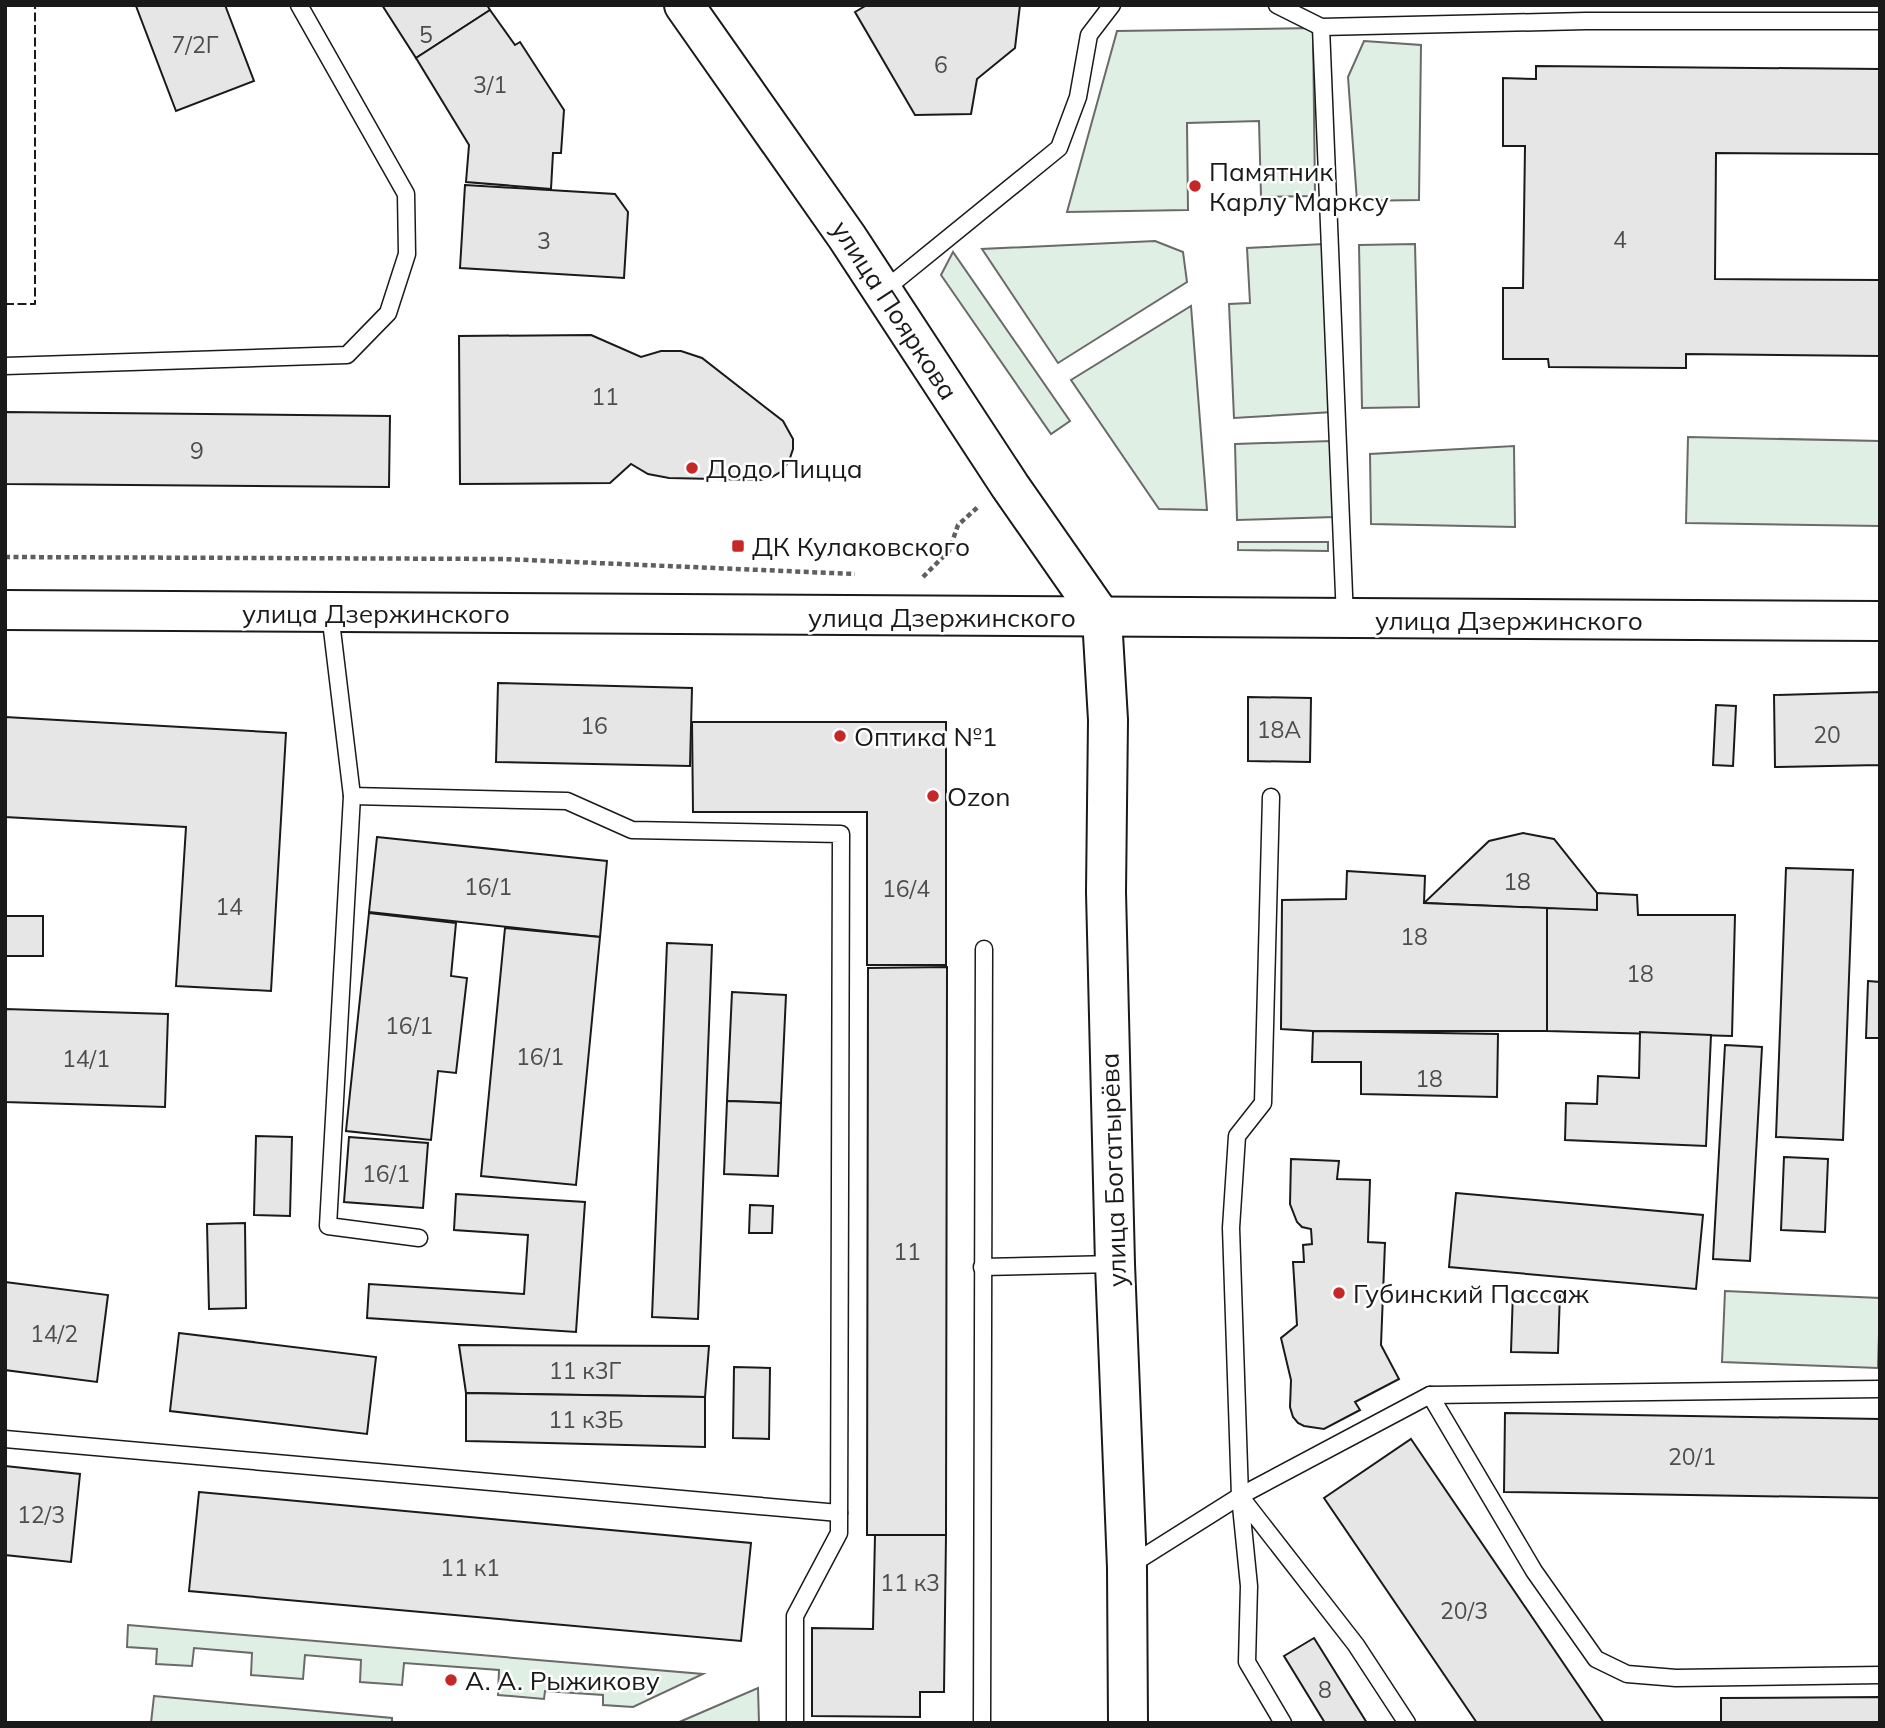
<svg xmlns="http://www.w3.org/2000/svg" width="1885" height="1728" font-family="Mulish,sans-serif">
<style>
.green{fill:#e0efe3;stroke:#6a6a6a;stroke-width:2}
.building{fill:#e6e6e6;stroke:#1a1a1a;stroke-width:2}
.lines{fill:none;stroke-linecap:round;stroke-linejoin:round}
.lane-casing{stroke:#1a1a1a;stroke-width:19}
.secondary-casing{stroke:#1a1a1a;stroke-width:42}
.primary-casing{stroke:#1a1a1a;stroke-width:42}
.path{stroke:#5f5f5f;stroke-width:4.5;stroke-dasharray:5 3.5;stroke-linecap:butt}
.lane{stroke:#fff;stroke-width:16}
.secondary{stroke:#fff;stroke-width:38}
.primary{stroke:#fff;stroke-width:38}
.fence{stroke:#1a1a1a;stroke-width:2;stroke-dasharray:9 3.5;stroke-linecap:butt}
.poi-dot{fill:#c62828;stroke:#fff;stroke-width:2.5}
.labels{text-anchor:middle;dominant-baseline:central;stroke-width:5;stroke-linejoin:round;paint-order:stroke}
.number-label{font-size:23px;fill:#4d4d4d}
.poi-label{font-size:26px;fill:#1a1a1a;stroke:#fff;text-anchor:start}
.street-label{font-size:26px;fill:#1a1a1a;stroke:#fff}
</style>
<rect width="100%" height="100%" fill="#fff"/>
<g class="green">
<polygon points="1313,28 1315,196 1261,197 1259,121 1187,123 1188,210 1067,212 1117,31"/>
<polygon points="1364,41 1421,45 1419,200 1357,201 1348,77"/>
<polygon points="1155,241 1183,252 1187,282 1058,363 982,249"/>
<polygon points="1324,244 1333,412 1234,418 1229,304 1250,303 1247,248"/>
<polygon points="1415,244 1419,407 1362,408 1359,245"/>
<polygon points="953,252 1070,421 1051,434 941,275"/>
<polygon points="1191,306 1207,510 1159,509 1071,380"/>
<polygon points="1688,437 1880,441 1880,526 1686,523"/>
<polygon points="1331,441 1334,517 1237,520 1235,444"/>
<polygon points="1514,446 1515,527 1371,524 1370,454"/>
<polygon points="1238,542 1328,542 1328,551 1238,550"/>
<polygon points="1725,1291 1880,1298 1878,1368 1722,1362"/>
<polygon points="128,1625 703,1674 633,1707 603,1705 603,1695 545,1691 544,1699 498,1695 499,1670 404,1663 402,1685 360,1682 361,1660 305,1655 303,1679 251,1675 252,1653 194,1648 192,1666 156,1664 157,1649 127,1647"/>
<polygon points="758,1688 759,1723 677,1723"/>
<polygon points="154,1696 392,1718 392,1723 151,1723"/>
</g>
<g class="building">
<polygon points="225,5 254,81 176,111 136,6"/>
<polygon points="382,5 487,5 490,10 416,58"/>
<polygon points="867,5 1020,5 1015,48 977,79 971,114 915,115 855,12"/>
<polygon points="490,10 515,45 520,42 564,110 561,153 553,153 551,189 466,182 469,145 416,58"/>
<polygon points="1536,66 1880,69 1880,154 1716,153 1715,279 1880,280 1880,356 1686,354 1686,368 1549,367 1548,359 1503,359 1503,288 1523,288 1525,146 1503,146 1503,78 1536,79"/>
<polygon points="465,185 615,194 628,212 624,278 460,268"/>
<polygon points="591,335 641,357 661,351 681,351 702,358 783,421 793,439 793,449 789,461 782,471 772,477 760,480 669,478 648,474 631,464 610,483 460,484 459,336"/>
<polygon points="5,412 390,416 389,487 5,484"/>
<polygon points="498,683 692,688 690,766 496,762"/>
<polygon points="1880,692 1880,809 1879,765 1775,767 1774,695"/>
<polygon points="1248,697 1311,698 1310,762 1248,761"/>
<polygon points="1716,705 1736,706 1733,766 1713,765"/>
<polygon points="5,717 286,733 271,991 176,986 186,827 5,817"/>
<polygon points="692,722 946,722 946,965 867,965 867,812 693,812"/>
<polygon points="1523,833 1554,839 1597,893 1603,911 1424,903 1489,841"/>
<polygon points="377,837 607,861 600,937 369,912"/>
<polygon points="1786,868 1853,870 1843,1140 1776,1137"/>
<polygon points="1347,871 1425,876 1424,903 1547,908 1547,1031 1313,1031 1281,1029 1282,900 1346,899"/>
<polygon points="1597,893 1637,895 1638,915 1735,915 1732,1036 1547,1031 1547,908 1597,910"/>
<polygon points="369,913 456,923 451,976 467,978 456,1073 438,1071 431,1140 346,1131"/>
<rect x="5" y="916" width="38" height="40"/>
<polygon points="505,928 600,937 576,1185 481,1176"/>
<polygon points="667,943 712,945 698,1319 652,1317"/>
<polygon points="947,967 946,1535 867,1535 868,968"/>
<polygon points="1868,981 1880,982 1880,1038 1866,1038"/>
<polygon points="732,992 786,995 781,1103 727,1101"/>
<polygon points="5,1009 168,1014 165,1107 5,1102"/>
<polygon points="1313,1031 1498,1034 1497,1097 1361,1094 1361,1062 1312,1062"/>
<polygon points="1640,1032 1711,1035 1706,1146 1565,1140 1566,1103 1597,1104 1598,1076 1639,1078"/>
<polygon points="1725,1045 1762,1047 1750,1261 1713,1259"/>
<polygon points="727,1101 781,1103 778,1176 724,1174"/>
<polygon points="256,1136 292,1137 290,1216 254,1215"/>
<polygon points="349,1137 428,1143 423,1208 344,1202"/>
<polygon points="1784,1157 1828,1159 1825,1232 1781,1230"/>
<polygon points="1291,1159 1339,1161 1337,1179 1370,1180 1368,1242 1385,1243 1381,1345 1399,1379 1355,1402 1360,1410 1324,1429 1304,1426 1298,1423 1293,1417 1290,1407 1291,1380 1281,1338 1297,1325 1293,1262 1304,1262 1303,1245 1312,1244 1311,1229 1302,1227 1297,1222 1290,1204"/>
<polygon points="1456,1193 1703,1215 1696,1289 1449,1267"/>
<polygon points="456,1194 585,1202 576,1332 367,1318 369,1284 524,1294 528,1235 454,1230"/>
<polygon points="750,1205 773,1206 772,1233 749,1233"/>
<polygon points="245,1223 246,1308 209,1309 207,1224"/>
<polygon points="5,1282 108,1295 97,1382 5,1370"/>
<polygon points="1513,1291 1560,1292 1558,1353 1511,1352"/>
<polygon points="179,1333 376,1357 367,1434 170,1411"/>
<polygon points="459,1345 709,1346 705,1397 466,1393"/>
<polygon points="734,1367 770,1368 769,1439 733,1438"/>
<polygon points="466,1393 705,1397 705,1447 466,1441"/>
<polygon points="1505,1413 1880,1419 1880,1498 1504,1492"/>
<polygon points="1411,1439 1604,1723 1477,1723 1324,1498"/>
<polygon points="5,1466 80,1474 71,1562 5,1555"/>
<polygon points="199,1492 751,1543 741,1641 189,1591"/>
<polygon points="875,1535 946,1535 944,1692 920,1692 920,1717 812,1716 812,1628 873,1629"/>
<polygon points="1314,1638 1367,1723 1325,1723 1284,1656"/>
<polygon points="1880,1697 1880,1723 1721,1723 1721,1698"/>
</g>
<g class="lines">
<defs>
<g id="lane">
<polyline points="1277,5 1321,27 1586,21 1880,21"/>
<polyline points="1321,27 1345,619"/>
<polyline points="883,291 1059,148 1078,97 1089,35 1112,5"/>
<polyline points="5,366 347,355 388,313 407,254 406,194 299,5"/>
<polyline points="330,613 352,796 328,1226 419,1238"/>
<polyline points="352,796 567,801 632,830 841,834 839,1533 795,1616 795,1723"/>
<polyline points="982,1267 1115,1264"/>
<polyline points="1430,1395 1880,1389"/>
<polyline points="5,1439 839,1513"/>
<polyline points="1240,1496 1231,1228 1237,1136 1263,1103 1271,797"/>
<polyline points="1129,1566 1240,1496 1430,1395 1534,1571 1596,1659 1627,1674 1676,1678 1880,1675"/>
<polyline points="982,1723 984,949"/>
<polyline points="1283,1723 1247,1662 1249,1586 1240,1496 1356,1645 1407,1723"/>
</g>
<polyline id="secondary" points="684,5 847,237 1010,486 1102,618 1108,720 1106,892 1115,1264 1127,1568 1128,1723"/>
<polyline id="primary" points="5,610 1880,621"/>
</defs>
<use href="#lane" class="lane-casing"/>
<use href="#secondary" class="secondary-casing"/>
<use href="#primary" class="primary-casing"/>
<g class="path">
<polyline points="5,557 503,559 855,574"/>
<polyline points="923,577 949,551 958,525 979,506"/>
</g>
<use href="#lane" class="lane"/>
<use href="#secondary" class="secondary"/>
<use href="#primary" class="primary"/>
<polyline class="fence" points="5,304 35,304 35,5"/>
</g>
<g class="poi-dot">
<circle cx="1195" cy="186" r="7"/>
<circle cx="692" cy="468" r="7"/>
<rect x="731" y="539" width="14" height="14" rx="3.5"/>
<circle cx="840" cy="736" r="7"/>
<circle cx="933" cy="796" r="7"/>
<circle cx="1339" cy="1293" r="7"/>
<circle cx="451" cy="1680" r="7"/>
</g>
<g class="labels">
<g class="number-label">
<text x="426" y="34">5</text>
<text x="195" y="44">7/2Г</text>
<text x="941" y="64">6</text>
<text x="490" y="84">3/1</text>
<text x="1620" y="239">4</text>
<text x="544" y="240">3</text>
<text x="605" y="396">11</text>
<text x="197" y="450">9</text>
<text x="594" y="725">16</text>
<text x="1279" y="729">18А</text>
<text x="1827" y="734">20</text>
<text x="1517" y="881">18</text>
<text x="488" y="886">16/1</text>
<text x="906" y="888">16/4</text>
<text x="229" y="906">14</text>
<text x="1414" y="936">18</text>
<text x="1640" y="973">18</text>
<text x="409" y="1025">16/1</text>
<text x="540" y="1056">16/1</text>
<text x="86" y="1058">14/1</text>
<text x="1429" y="1078">18</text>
<text x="386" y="1173">16/1</text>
<text x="907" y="1251">11</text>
<text x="54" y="1333">14/2</text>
<text x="585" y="1370">11 к3Г</text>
<text x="586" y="1419">11 к3Б</text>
<text x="1692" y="1456">20/1</text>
<text x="41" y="1514">12/3</text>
<text x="470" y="1567">11 к1</text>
<text x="910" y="1582">11 к3</text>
<text x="1464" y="1610">20/3</text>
<text x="1325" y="1689">8</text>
</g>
<g class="poi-label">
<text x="1209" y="171">Памятник<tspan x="1209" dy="30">Карлу Марксу</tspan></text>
<text x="706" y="468">Додо Пицца</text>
<text x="752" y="546">ДК Кулаковского</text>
<text x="854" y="736">Оптика №1</text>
<text x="947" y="796">Ozon</text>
<text x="1353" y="1293">Губинский Пассаж</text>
<text x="465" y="1680">А. А. Рыжикову</text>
</g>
<g class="street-label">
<text transform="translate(895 310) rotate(57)">улица Пояркова</text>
<text x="376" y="613">улица Дзержинского</text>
<text x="942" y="617">улица Дзержинского</text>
<text x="1509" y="620">улица Дзержинского</text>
<text transform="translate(1113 1170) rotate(-92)">улица Богатырёва</text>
</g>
</g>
<rect width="1885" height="1728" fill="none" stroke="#1a1a1a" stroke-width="14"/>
</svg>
